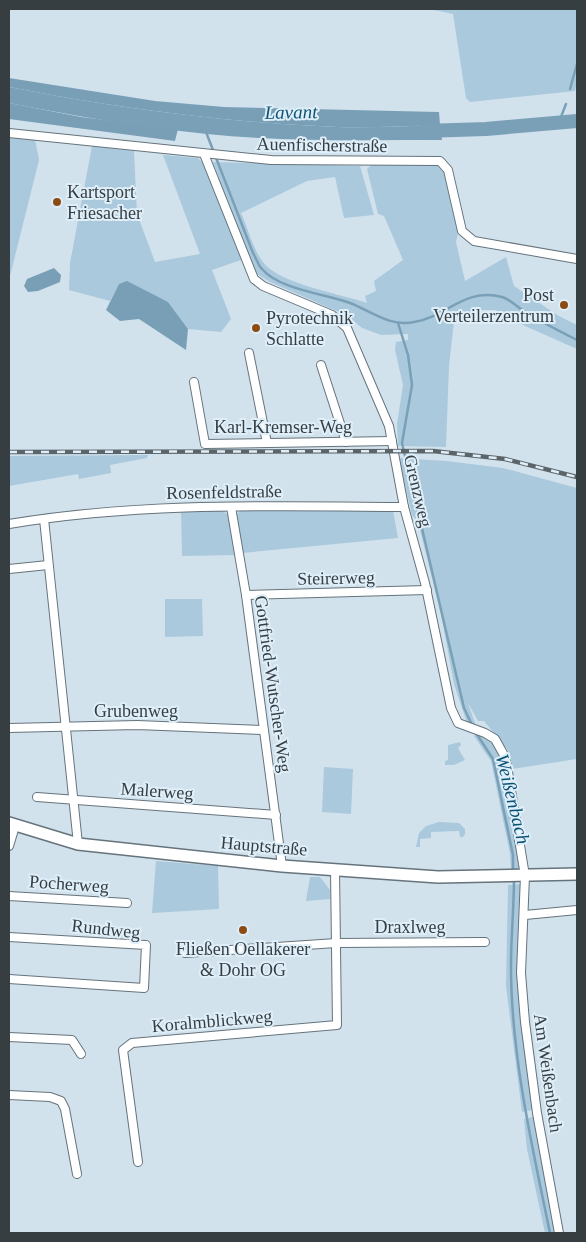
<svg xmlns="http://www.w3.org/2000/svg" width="586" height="1242" font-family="'Times New Roman',serif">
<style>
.green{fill:#aac9dd}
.forest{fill:#799fb7}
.water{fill:#7aa0b8}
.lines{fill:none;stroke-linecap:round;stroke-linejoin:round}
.stream{stroke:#7aa0b8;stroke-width:2.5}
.river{stroke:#7aa0b8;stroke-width:14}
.street-casing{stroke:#65737c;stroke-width:10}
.secondary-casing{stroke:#65737c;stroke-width:14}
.street{stroke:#fff;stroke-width:8}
.secondary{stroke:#fff;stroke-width:11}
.rail-casing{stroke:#5b6469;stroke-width:4.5}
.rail{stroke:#dfeffa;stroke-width:2.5;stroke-dasharray:8;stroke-linecap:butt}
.poi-dot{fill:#8b4b12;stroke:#dfeffa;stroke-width:2}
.labels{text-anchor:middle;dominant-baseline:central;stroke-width:4;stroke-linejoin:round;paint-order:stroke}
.street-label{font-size:18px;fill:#373e42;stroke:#dfeffa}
.poi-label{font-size:18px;fill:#373e42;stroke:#dfeffa;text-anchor:start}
.water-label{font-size:19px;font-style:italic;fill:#0d5274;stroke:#dfeffa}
</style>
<rect width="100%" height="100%" fill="#d2e2ed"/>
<g class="green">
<polygon points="429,9 577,9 577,82 575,91 470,102 466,98 453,14"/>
<polygon points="9,137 35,139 39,160 9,280"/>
<polygon points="92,146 134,151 137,214 155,262 200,254 163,155 198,158 204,164 241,260 212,270 231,319 221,332 188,329 168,302 119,284 110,301 69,290 70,263"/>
<path d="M213,162L360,166L374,215L344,218L335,177L307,181L241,213C248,228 253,249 263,262C279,284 342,294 367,303L365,296L376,291L374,281L403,260L384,216L378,214L367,169L371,165H438L444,170L458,233L456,242L465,281L506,257L514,286L559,316L577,325V349L525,326L495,310H479L454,321L449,366L446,447L398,446L397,424L403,385L395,350L396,342L408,340V334L381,335L362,328L348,316L270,282L257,274L247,255Z"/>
<polygon points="148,455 147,458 110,465 111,473 79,479 78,474 9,486 9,456"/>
<polygon points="399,458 446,461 503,468 577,488 577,759 512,769 508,750 484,721 478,721 468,703 476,726 467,723 454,684 441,614 418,522 412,515"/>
<polygon points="181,510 222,510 228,515 236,555 182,556"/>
<polygon points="241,510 393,510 398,538 242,553 236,515"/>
<polygon points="165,599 202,599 203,636 165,637"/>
<path d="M476,734C488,738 495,744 500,756L520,869H511L510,854L491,761L474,736Z"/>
<polygon points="460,742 461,745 458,748 465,760 454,765 445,765 445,761 448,760 448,745"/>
<polygon points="324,767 353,769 351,814 322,812"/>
<polygon points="439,822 459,823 465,829 465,834 463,837 460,837 459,831 431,832 431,838 420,839 420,847 416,847 419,833 426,826"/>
<polygon points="156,861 218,866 219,909 152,913"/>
<polygon points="310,877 320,877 330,890 330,899 306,901"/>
<polygon points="521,884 518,976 520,1017 533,1102 532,1110 522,1112 506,986 508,885"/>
<polygon points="533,1117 556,1233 545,1233 527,1149 524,1119"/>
</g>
<g class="forest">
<path d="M9,78L155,101L224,107L439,112L440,125C400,126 359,129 318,126C215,121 110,107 9,87Z"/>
<polygon points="9,103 81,117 178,129 175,141 9,119"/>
<polygon points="54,268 61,275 60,282 38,291 28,292 24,286 27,279"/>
<polygon points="127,281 168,302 188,329 186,350 139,319 120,321 106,310 119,284"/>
</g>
<path class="water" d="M9,87C110,107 215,121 318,126C359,129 400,126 440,125L442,140C364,140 285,142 207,134C141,127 74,116 9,103Z"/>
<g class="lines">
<g class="stream">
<polyline points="570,89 577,64"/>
<polyline points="559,122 566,104"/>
<path d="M206,132L253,253C256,258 258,265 262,269C280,290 326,294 350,303C371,311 389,327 414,322C447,317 464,287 502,297C510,299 517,307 524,311C541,322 559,331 577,340"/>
<polyline points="398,323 408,355 412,385 402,443 464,708 472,725"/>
<polyline points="476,733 493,759 513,855 513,873"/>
<path d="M514,878C514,907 511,936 511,966C511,1055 532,1146 550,1233"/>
</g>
<polyline class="river" points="423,131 486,129 577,121"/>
<defs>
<g id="street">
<polyline points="9,133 271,160 440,161 448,170 462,231 474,241 577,259"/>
<polyline points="204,154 254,279 263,286 332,315 347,328 389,426 404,507 425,583 451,708 458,723 485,733 495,739 505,757 508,772 525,876 521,973 525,1022 537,1113 559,1233"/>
<polyline points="249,353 267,443"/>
<polyline points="321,365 346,442"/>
<polyline points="194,382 205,444 392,441"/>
<polyline points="231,507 246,595 282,866"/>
<polyline points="44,519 78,844"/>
<path d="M9,524C140,502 272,506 404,507"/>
<polyline points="9,569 48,565"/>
<polyline points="246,595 427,590"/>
<polyline points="9,728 137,725 263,730"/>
<polyline points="37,797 276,815"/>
<polyline points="9,846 15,826"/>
<polyline points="9,896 127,903"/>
<polyline points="525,915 577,910"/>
<polyline points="9,937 146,945 144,988 9,979"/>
<polyline points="185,953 336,943 485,942"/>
<polyline points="9,1037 72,1040 81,1054"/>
<polyline points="9,1095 50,1097 61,1101 65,1109 77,1174"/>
<polyline points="138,1162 123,1050 132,1043 337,1025 335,870"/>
</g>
<polyline id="secondary" points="9,823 78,844 282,866 438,877 577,874"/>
</defs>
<use href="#street" class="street-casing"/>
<use href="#secondary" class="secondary-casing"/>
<use href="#street" class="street"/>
<use href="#secondary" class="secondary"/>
<defs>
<polyline id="rail" points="9,452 433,451 505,459 577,477"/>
</defs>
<use href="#rail" class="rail-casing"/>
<use href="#rail" class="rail"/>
</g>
<g class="poi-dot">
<circle cx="57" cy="202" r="5"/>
<circle cx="564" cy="305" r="5"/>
<circle cx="256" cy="328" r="5"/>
<circle cx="243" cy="930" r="5"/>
</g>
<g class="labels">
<g class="street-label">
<text transform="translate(322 145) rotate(1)">Auenfischerstraße</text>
<text x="283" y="427">Karl-Kremser-Weg</text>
<text transform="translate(418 491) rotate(77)">Grenzweg</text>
<text transform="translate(224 492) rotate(-1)">Rosenfeldstraße</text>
<text transform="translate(336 578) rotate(-1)">Steirerweg</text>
<text transform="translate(273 684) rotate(82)">Gottfried-Wutscher-Weg</text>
<text x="136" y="711">Grubenweg</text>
<text transform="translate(157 791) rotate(4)">Malerweg</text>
<text transform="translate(264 846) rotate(5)">Hauptstraße</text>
<text transform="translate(69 884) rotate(4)">Pocherweg</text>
<text x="410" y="927">Draxlweg</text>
<text transform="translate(106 929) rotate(6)">Rundweg</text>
<text transform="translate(212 1021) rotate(-5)">Koralmblickweg</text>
<text transform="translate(548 1073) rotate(82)">Am Weißenbach</text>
</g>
<g class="poi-label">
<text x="67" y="192">Kartsport<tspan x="67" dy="21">Friesacher</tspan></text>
<text x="554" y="295" text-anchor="end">Post<tspan x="554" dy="21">Verteilerzentrum</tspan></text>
<text x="266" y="318">Pyrotechnik<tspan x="266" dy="21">Schlatte</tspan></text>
<text x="243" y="949" text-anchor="middle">Fließen Oellakerer<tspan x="243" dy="21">&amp; Dohr OG</tspan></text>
</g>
<g class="water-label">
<text transform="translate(291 112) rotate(-1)">Lavant</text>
<text transform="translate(513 799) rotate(76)">Weißenbach</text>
</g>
</g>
<rect width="586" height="1242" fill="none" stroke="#373e42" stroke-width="20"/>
</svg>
